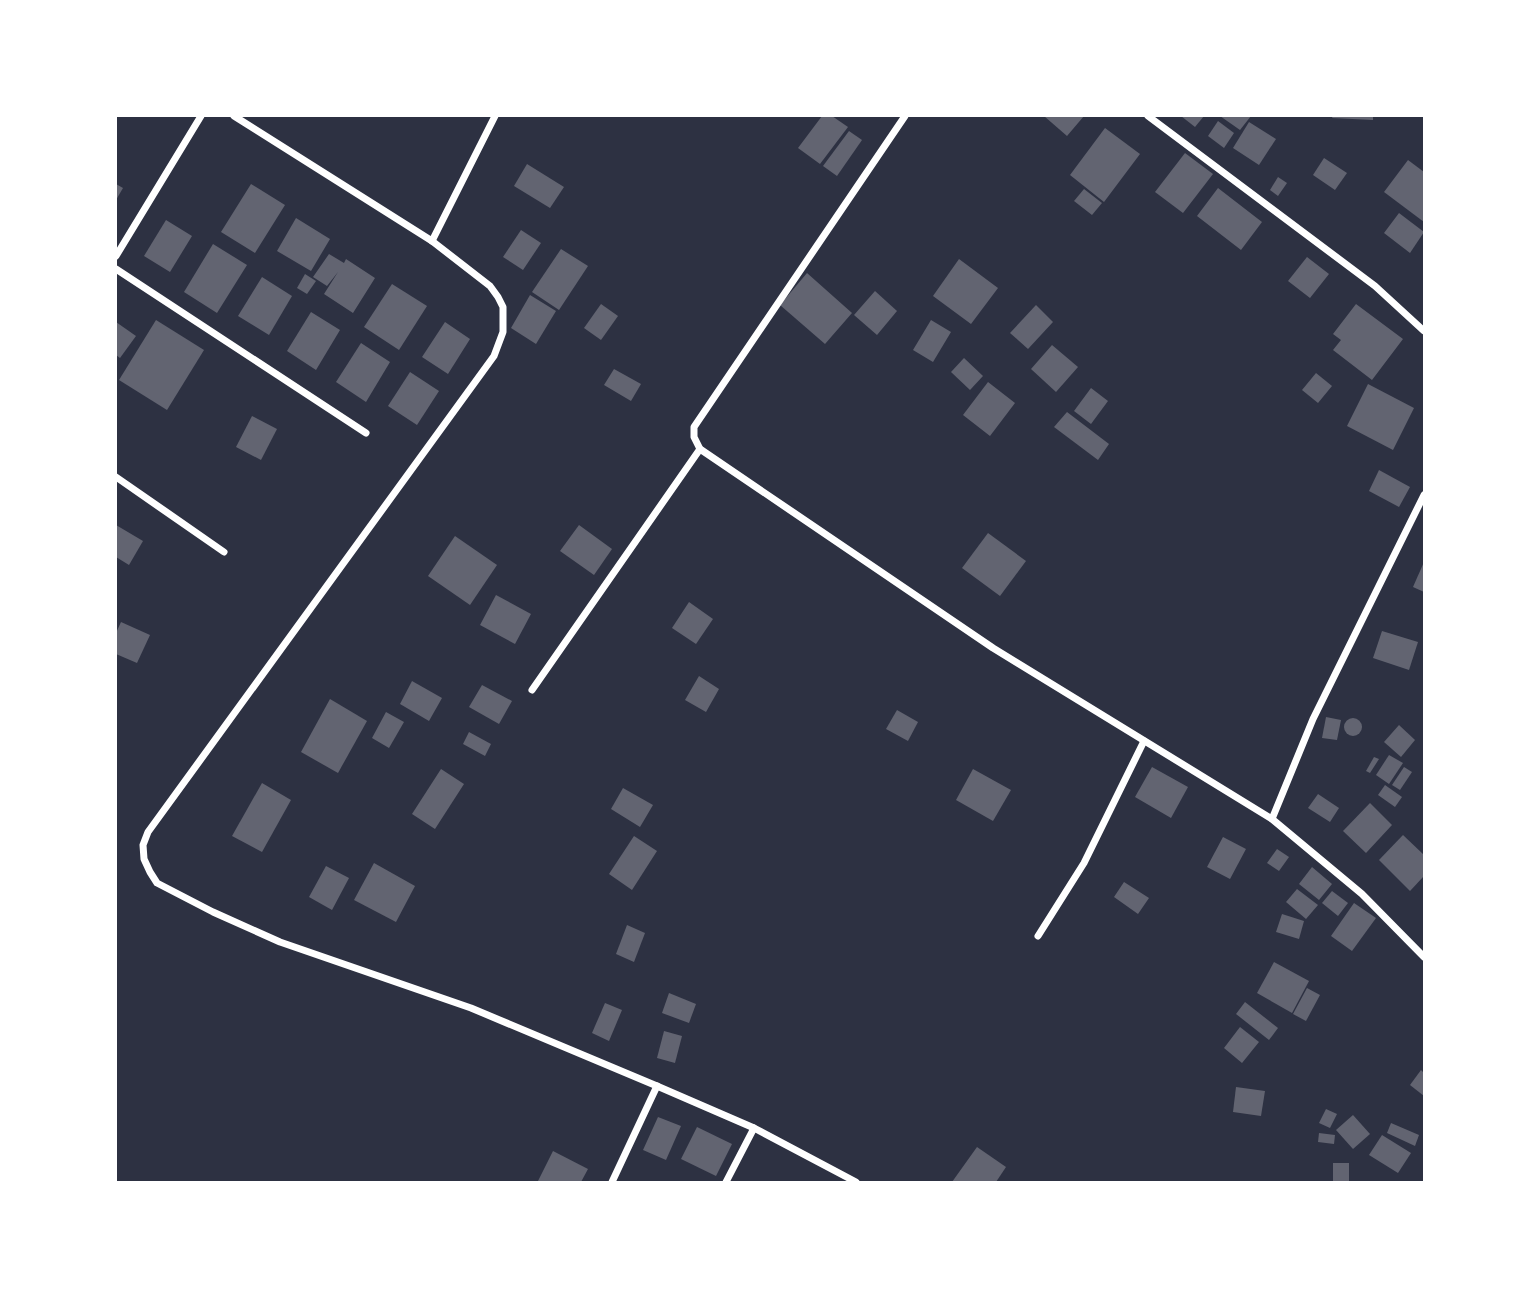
<svg xmlns="http://www.w3.org/2000/svg" width="1540" height="1298" font-family="'DejaVu Sans',sans-serif">
<style>
.building{fill:#626471}
.lines{fill:none;stroke-linecap:round;stroke-linejoin:round}
.minor{stroke:#fff;stroke-width:7}
</style>
<rect width="100%" height="100%" fill="#2d3142"/>
<g class="building">
<polygon points="822,116 832,116 848,127 820,164 798,148"/>
<polygon points="1044,116 1084,116 1067,136"/>
<polygon points="1181,116 1204,116 1195,127"/>
<polygon points="1220,116 1251,116 1240,130"/>
<polygon points="1333,116 1373,116 1373,120 1332,118"/>
<polygon points="1218,121 1234,133 1224,148 1208,136"/>
<polygon points="1249,122 1276,139 1259,165 1233,148"/>
<polygon points="1105,128 1140,154 1104,202 1070,175"/>
<polygon points="849,131 862,140 837,176 823,166"/>
<polygon points="1185,153 1213,174 1183,213 1155,192"/>
<polygon points="1324,158 1347,173 1335,190 1313,175"/>
<polygon points="1408,160 1424,172 1424,222 1384,192"/>
<polygon points="527,164 564,187 550,208 514,186"/>
<polygon points="1278,177 1287,183 1278,196 1270,190"/>
<polygon points="116,184 123,188 116,200"/>
<polygon points="251,184 285,205 255,253 221,232"/>
<polygon points="1218,188 1262,222 1241,250 1197,216"/>
<polygon points="1084,189 1102,203 1092,215 1074,201"/>
<polygon points="1399,213 1424,232 1410,253 1384,233"/>
<polygon points="296,218 330,239 311,271 277,251"/>
<polygon points="166,220 192,236 170,272 144,256"/>
<polygon points="521,230 541,243 523,270 503,257"/>
<polygon points="213,244 247,265 217,313 184,292"/>
<polygon points="561,249 588,266 559,310 532,292"/>
<polygon points="329,254 344,263 346,259 375,278 353,313 324,294 338,272 327,286 313,277"/>
<polygon points="1307,257 1329,274 1310,298 1288,281"/>
<polygon points="959,259 998,288 971,324 933,296"/>
<polygon points="807,273 852,313 825,344 780,305"/>
<polygon points="305,274 316,281 307,294 297,288"/>
<polygon points="262,277 292,296 269,335 238,316"/>
<polygon points="392,284 427,306 399,350 364,327"/>
<polygon points="875,291 897,311 877,335 854,315"/>
<polygon points="530,295 556,311 536,344 511,328"/>
<polygon points="601,304 618,316 601,340 584,328"/>
<polygon points="1356,304 1403,339 1372,380 1333,350 1341,340 1333,334"/>
<polygon points="1036,305 1053,322 1028,349 1010,333"/>
<polygon points="311,312 340,330 316,370 287,351"/>
<polygon points="156,320 204,350 167,410 119,380"/>
<polygon points="931,320 951,332 933,362 913,350"/>
<polygon points="116,322 136,336 120,358 116,355"/>
<polygon points="445,322 470,339 448,374 422,357"/>
<polygon points="361,343 390,362 366,402 336,382"/>
<polygon points="1052,345 1078,367 1056,392 1031,369"/>
<polygon points="964,358 983,376 970,390 951,372"/>
<polygon points="614,369 641,384 631,401 604,385"/>
<polygon points="410,372 439,391 417,425 388,406"/>
<polygon points="1316,373 1332,386 1318,403 1302,390"/>
<polygon points="988,382 1015,403 990,436 963,415"/>
<polygon points="1368,384 1414,408 1393,450 1347,426"/>
<polygon points="1091,388 1108,401 1091,424 1074,411"/>
<polygon points="1067,412 1109,444 1098,460 1054,427"/>
<polygon points="252,416 277,429 261,460 236,447"/>
<polygon points="1379,470 1410,487 1399,507 1369,491"/>
<polygon points="116,525 143,541 129,565 116,557"/>
<polygon points="579,525 612,549 594,575 560,551"/>
<polygon points="988,533 1026,561 1000,596 962,568"/>
<polygon points="455,536 497,565 470,605 428,576"/>
<polygon points="1424,562 1424,592 1413,587"/>
<polygon points="496,595 531,614 515,644 480,625"/>
<polygon points="689,602 713,619 696,644 672,628"/>
<polygon points="121,622 150,635 137,663 116,654 116,633"/>
<polygon points="1382,631 1418,642 1409,670 1373,658"/>
<polygon points="699,676 719,689 706,712 685,700"/>
<polygon points="412,681 442,698 429,721 400,704"/>
<polygon points="482,685 512,701 499,724 469,707"/>
<polygon points="330,699 367,721 338,773 301,752"/>
<polygon points="897,710 918,722 908,741 886,729"/>
<polygon points="386,712 404,722 389,748 372,738"/>
<polygon points="1326,717 1341,720 1337,740 1322,738"/>
<circle cx="1353" cy="727" r="9"/>
<polygon points="1399,725 1415,740 1401,757 1384,742"/>
<polygon points="469,732 491,744 485,756 463,744"/>
<polygon points="1389,755 1403,763 1389,784 1376,775"/>
<polygon points="1374,757 1379,759 1370,773 1366,771"/>
<polygon points="1152,767 1188,787 1171,818 1135,797"/>
<polygon points="1404,767 1412,772 1400,790 1392,785"/>
<polygon points="441,769 464,784 435,829 412,814"/>
<polygon points="973,769 1011,790 993,821 956,800"/>
<polygon points="262,783 291,800 262,852 232,836"/>
<polygon points="1385,785 1402,797 1395,807 1378,795"/>
<polygon points="623,788 653,805 640,827 611,809"/>
<polygon points="1318,794 1339,808 1330,822 1308,808"/>
<polygon points="1370,803 1392,825 1366,853 1343,831"/>
<polygon points="1403,835 1424,855 1424,876 1410,891 1379,860"/>
<polygon points="634,836 657,851 632,890 609,874"/>
<polygon points="1223,837 1246,849 1230,879 1207,867"/>
<polygon points="1277,849 1289,857 1279,871 1267,863"/>
<polygon points="374,863 415,886 396,922 354,900"/>
<polygon points="326,866 349,878 332,910 309,897"/>
<polygon points="1312,867 1332,884 1319,900 1299,884"/>
<polygon points="1124,882 1149,898 1138,914 1114,897"/>
<polygon points="1297,889 1318,905 1306,919 1286,902"/>
<polygon points="1332,891 1348,903 1338,916 1322,903"/>
<polygon points="1354,903 1376,918 1352,951 1331,936"/>
<polygon points="1282,914 1304,921 1299,939 1276,932"/>
<polygon points="627,925 645,933 634,962 616,954"/>
<polygon points="1274,962 1309,981 1292,1013 1257,993"/>
<polygon points="1307,988 1320,995 1306,1021 1293,1014"/>
<polygon points="669,993 696,1004 689,1023 662,1013"/>
<polygon points="1245,1002 1278,1028 1269,1040 1236,1014"/>
<polygon points="605,1003 622,1010 609,1041 592,1033"/>
<polygon points="1240,1027 1259,1042 1242,1063 1224,1048"/>
<polygon points="664,1031 682,1036 675,1063 657,1058"/>
<polygon points="1421,1070 1424,1073 1424,1096 1410,1085"/>
<polygon points="1236,1087 1265,1091 1261,1116 1233,1112"/>
<polygon points="1326,1109 1337,1114 1330,1128 1319,1123"/>
<polygon points="1353,1115 1370,1134 1353,1149 1336,1130"/>
<polygon points="658,1117 681,1126 666,1160 643,1150"/>
<polygon points="1391,1123 1419,1135 1415,1146 1387,1133"/>
<polygon points="697,1127 732,1144 716,1176 681,1159"/>
<polygon points="1319,1133 1335,1135 1334,1144 1318,1142"/>
<polygon points="1382,1135 1411,1153 1398,1173 1369,1155"/>
<polygon points="977,1147 1006,1167 996,1182 952,1182"/>
<polygon points="553,1151 588,1169 581,1182 542,1182 538,1181"/>
<rect x="1333" y="1163" width="16" height="19"/>
</g>
<g class="lines">
<g class="minor">
<polyline points="234,116 432,241 490,286 498,297 503,307 503,332 494,356 148,832 143,845 144,859 150,872 157,883 213,912 280,942 471,1008 657,1086 754,1128 856,1182"/>
<polyline points="905,116 694,427 694,437 700,449 993,648 1272,819"/>
<polyline points="1148,116 1375,286 1424,331"/>
<polyline points="432,241 495,116"/>
<polyline points="116,256 201,116"/>
<polyline points="116,269 366,433"/>
<polyline points="116,477 224,552"/>
<polyline points="1424,495 1313,719 1272,819 1362,894 1424,957"/>
<polyline points="532,690 700,449"/>
<polyline points="1038,936 1084,863 1144,741"/>
<polyline points="612,1182 657,1086"/>
<polyline points="726,1182 754,1128"/>
</g>
</g>
<rect width="1540" height="1298" fill="none" stroke="#ffffff" stroke-width="234"/>
</svg>
